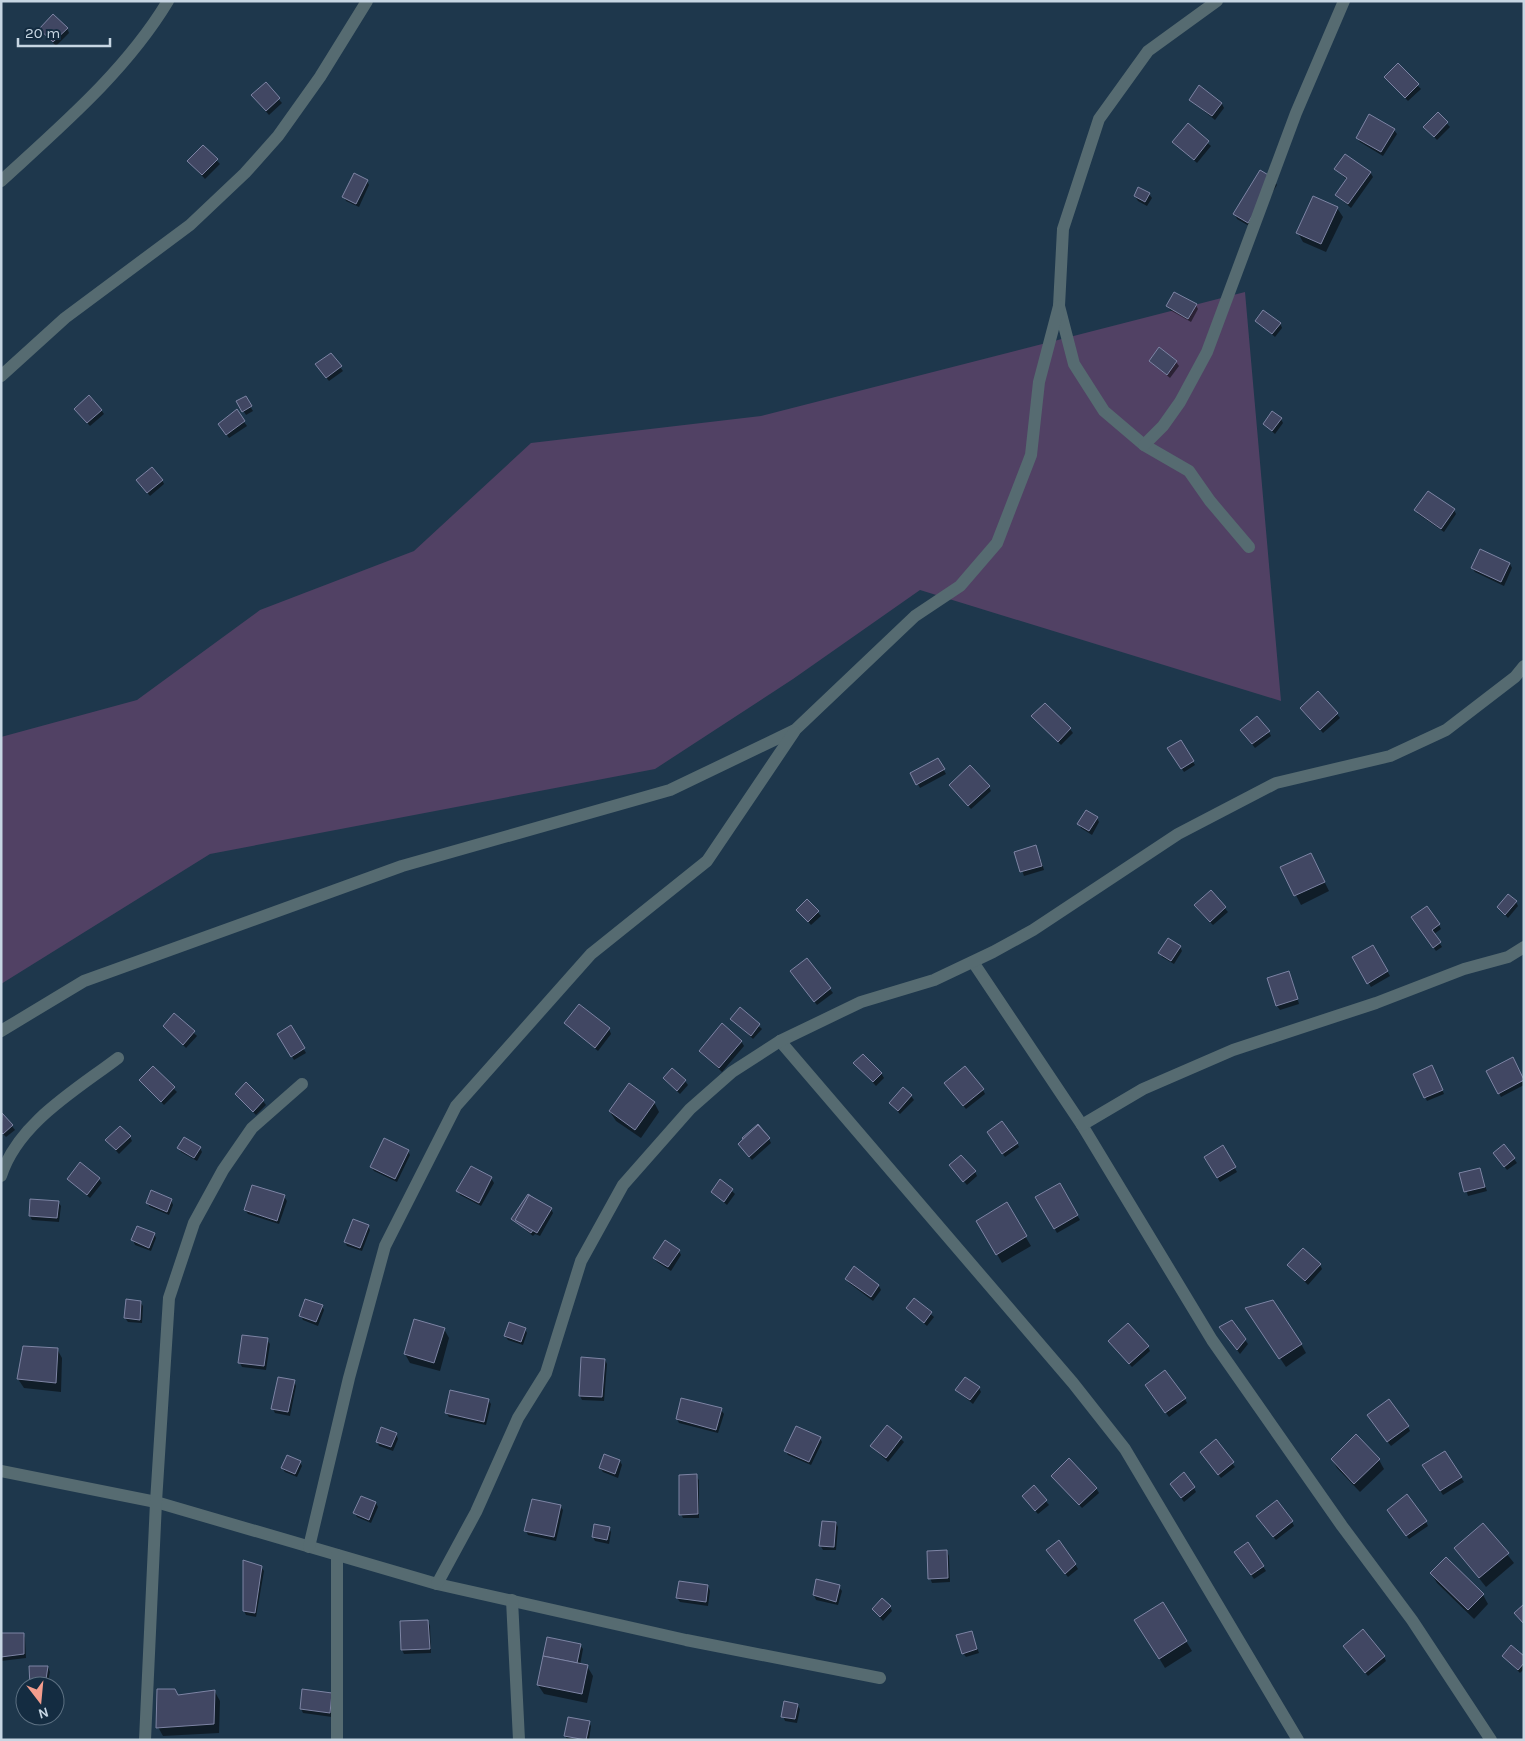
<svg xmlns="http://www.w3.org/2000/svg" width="1525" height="1741" font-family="Karla,sans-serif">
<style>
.green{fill:#514164}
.shadow{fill:#0007}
.building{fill:#414763;stroke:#7d84a4}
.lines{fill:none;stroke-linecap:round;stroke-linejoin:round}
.minor{stroke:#566b71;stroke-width:12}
</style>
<rect width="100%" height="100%" fill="#1e374c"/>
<polygon class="green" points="1245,292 1281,701 920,590 793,679 655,769 210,854 1,984 1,737 137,700 260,610 414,551 531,443 761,416"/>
<g class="shadow">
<polygon points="67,28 69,33 56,46 40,29"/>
<polygon points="1398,65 1421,89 1408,101 1385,77"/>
<polygon points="265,84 282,103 269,115 255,99"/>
<polygon points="1190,100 1222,104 1224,108 1215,120"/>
<polygon points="1438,114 1450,127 1437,140 1425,127"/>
<polygon points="1188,125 1211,146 1197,163 1174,142"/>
<polygon points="1394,130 1397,134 1383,156 1360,142 1357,138"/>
<polygon points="203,146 220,164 205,179 188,161"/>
<polygon points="1336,169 1370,172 1373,177 1351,208 1336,195 1347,180"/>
<polygon points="1274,180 1277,185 1251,227 1237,219 1235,214"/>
<polygon points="367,181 369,185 359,207 346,201 344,197"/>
<polygon points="1149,194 1152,198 1147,206 1138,201 1135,196"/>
<polygon points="1337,208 1343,217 1326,252 1303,242 1298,233"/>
<polygon points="1196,305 1198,309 1191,322 1170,310 1168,306"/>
<polygon points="1257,321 1280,323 1282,328 1275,337"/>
<polygon points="331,355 343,371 329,381 319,369"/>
<polygon points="1150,361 1176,362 1179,366 1170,378"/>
<polygon points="245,398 253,411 246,415 238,402"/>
<polygon points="101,410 104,414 90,426 78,413"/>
<polygon points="1281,419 1283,423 1275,434 1264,424"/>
<polygon points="244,422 247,426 229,438 222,428"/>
<polygon points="162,480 164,484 150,496 140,484"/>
<polygon points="1416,510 1454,510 1456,514 1444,532 1418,514"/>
<polygon points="1481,550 1510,564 1512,568 1504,586 1475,572 1472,568"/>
<polygon points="1301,709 1337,714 1340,718 1323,733"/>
<polygon points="1033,716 1070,729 1073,733 1061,745"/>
<polygon points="1269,732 1271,736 1255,748 1244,734"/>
<polygon points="1180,742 1195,765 1184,772 1169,748"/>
<polygon points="938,759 946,774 920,788 912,774"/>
<polygon points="950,785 989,787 991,791 971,809"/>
<polygon points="1097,818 1099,822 1092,835 1081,828 1079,824"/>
<polygon points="1038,851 1044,870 1024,876 1016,853"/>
<polygon points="1315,863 1329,891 1301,905 1282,868"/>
<polygon points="1211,892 1228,912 1213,925 1198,910"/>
<polygon points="807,900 821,916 811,925 798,910"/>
<polygon points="1516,902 1518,906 1508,918 1498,907"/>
<polygon points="1415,922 1439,925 1441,929 1434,934 1442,947 1436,951"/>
<polygon points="1373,946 1390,976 1371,987 1353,957"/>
<polygon points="1180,947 1182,951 1174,964 1162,957 1160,953"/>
<polygon points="807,960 833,993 817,1005 794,975"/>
<polygon points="1291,977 1299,1004 1280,1010 1277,1006"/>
<polygon points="740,1009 762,1029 753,1039 732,1019"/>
<polygon points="175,1015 197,1036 186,1048 164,1026"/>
<polygon points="565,1023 609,1029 611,1034 598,1051"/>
<polygon points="291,1027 306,1053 294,1060 279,1034"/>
<polygon points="741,1041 744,1046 722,1072 700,1051"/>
<polygon points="1512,1059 1524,1085 1501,1097 1488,1072"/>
<polygon points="855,1063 881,1073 884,1078 876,1086"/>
<polygon points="153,1068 177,1092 164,1105 141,1080"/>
<polygon points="1434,1071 1444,1094 1427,1101 1425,1097"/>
<polygon points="664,1079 685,1081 688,1085 680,1094"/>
<polygon points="948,1088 983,1090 985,1094 966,1109"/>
<polygon points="236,1095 263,1101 266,1105 256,1115"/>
<polygon points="911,1096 914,1100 900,1114 890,1103"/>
<polygon points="654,1102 659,1112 641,1138 616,1121 610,1112"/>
<polygon points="2,1114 15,1130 6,1137 1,1132"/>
<polygon points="130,1137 132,1141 119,1154 107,1141"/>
<polygon points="991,1137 1017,1143 1019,1147 1005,1157"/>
<polygon points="769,1139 771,1143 752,1160 742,1148"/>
<polygon points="1504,1145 1517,1163 1507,1170 1497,1157"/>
<polygon points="1223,1147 1237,1172 1220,1182 1206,1158"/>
<polygon points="179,1148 200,1148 202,1152 197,1161 181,1152"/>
<polygon points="408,1151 410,1155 397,1182 374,1171 371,1167"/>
<polygon points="471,1167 491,1178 494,1183 481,1206 460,1195 458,1191"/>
<polygon points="953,1169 975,1172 977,1176 967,1185"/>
<polygon points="1479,1169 1487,1191 1468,1196 1461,1174"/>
<polygon points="68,1179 99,1179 102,1183 90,1198"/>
<polygon points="721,1181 735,1194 727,1205 712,1192"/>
<polygon points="1059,1185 1080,1220 1057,1233 1037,1197"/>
<polygon points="284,1196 287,1201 279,1224 248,1214 245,1210"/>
<polygon points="171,1200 173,1205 169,1215 150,1207 147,1203"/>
<polygon points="58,1202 61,1206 59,1222 32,1220 30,1216"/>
<polygon points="1006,1204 1031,1246 1002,1263 978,1221"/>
<polygon points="551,1209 553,1213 540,1236 535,1234 533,1236 512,1219"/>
<polygon points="368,1226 370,1230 362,1251 347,1246 345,1242"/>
<polygon points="154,1234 156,1238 151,1251 135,1245 133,1240"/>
<polygon points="679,1251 681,1255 671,1271 657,1262 654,1258"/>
<polygon points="1288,1265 1320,1265 1322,1269 1308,1285"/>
<polygon points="854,1268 879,1286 881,1290 873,1301 849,1283 846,1279"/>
<polygon points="914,1300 934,1317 927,1326 907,1308"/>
<polygon points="140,1302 143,1306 142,1323 128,1322 125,1318"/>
<polygon points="322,1306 324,1310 318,1326 303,1320 301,1316"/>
<polygon points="1252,1317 1301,1344 1306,1353 1286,1367"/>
<polygon points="1232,1322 1248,1344 1240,1354 1223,1331"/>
<polygon points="444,1329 449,1338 440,1371 410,1363 405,1354"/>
<polygon points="525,1329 527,1333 523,1345 508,1340 505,1336"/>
<polygon points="267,1340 270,1344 266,1370 242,1367 240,1363"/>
<polygon points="1112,1345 1148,1347 1150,1351 1132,1367"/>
<polygon points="24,1348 57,1349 62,1358 61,1392 24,1388 18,1379"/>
<polygon points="605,1360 607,1364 604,1401 582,1400 580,1396"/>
<polygon points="294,1381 296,1386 290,1416 275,1413 273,1409"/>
<polygon points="979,1388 981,1392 973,1404 956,1390"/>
<polygon points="1149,1389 1185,1399 1187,1403 1169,1417"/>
<polygon points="488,1400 491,1404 486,1425 449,1417 446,1412"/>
<polygon points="721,1410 724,1414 718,1433 679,1423 677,1419"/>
<polygon points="1371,1420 1408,1427 1410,1431 1391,1446"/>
<polygon points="887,1426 904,1442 888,1462 871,1446"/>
<polygon points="396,1434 398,1439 393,1451 379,1446 377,1441"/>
<polygon points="1356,1436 1379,1460 1384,1469 1360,1492 1337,1468 1332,1459"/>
<polygon points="820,1438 822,1442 811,1465 788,1455 786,1451"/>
<polygon points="1215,1441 1235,1467 1221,1478 1204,1456"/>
<polygon points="1445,1453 1464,1482 1443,1495 1424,1466"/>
<polygon points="620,1461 622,1465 618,1478 603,1472 600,1468"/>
<polygon points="300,1462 302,1466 297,1477 285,1472 282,1468"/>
<polygon points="696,1476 699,1480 699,1518 683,1518 681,1514"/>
<polygon points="1053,1476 1096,1488 1099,1493 1082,1508"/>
<polygon points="1034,1487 1049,1505 1038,1514 1026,1500"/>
<polygon points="1174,1488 1194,1488 1196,1492 1184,1502"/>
<polygon points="376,1503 378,1507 371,1523 357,1517 355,1513"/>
<polygon points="560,1506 563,1510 556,1541 528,1535 526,1531"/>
<polygon points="1391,1514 1426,1522 1428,1526 1409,1539"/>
<polygon points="1260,1521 1292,1522 1294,1526 1276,1540"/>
<polygon points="836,1523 838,1527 836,1550 823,1550 820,1545"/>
<polygon points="1483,1524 1514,1563 1486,1587 1455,1548"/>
<polygon points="609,1528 611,1532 609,1544 595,1541 593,1537"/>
<polygon points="1248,1544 1266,1571 1254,1579 1238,1556"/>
<polygon points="947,1552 949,1556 950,1582 932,1583 930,1578"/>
<polygon points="1050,1554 1075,1564 1078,1569 1068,1577"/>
<polygon points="261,1567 264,1571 256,1617 246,1615 244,1611"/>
<polygon points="1431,1573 1483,1595 1488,1604 1474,1619 1437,1583"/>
<polygon points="817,1581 839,1587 842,1591 838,1605 816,1600 814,1595"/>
<polygon points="708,1586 710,1591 708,1606 680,1602 677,1598"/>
<polygon points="1163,1603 1192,1651 1165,1668 1136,1620"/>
<polygon points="890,1607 892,1611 883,1621 873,1610"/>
<polygon points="428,1621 430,1626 431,1653 404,1654 402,1650"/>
<polygon points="1,1634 23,1634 25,1638 26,1658 1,1661"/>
<polygon points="973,1637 979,1653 966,1657 963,1653"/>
<polygon points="580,1645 583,1649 580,1665 587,1666 593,1676 587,1703 544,1694 538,1685"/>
<polygon points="1344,1647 1384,1657 1386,1661 1368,1676"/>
<polygon points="1503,1656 1524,1657 1524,1669 1520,1673"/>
<polygon points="48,1667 50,1672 47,1686 31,1686"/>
<polygon points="303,1690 332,1694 332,1717 303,1713 301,1709"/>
<polygon points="215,1692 220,1701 219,1733 163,1736 158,1727"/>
<polygon points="797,1705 800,1709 797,1723 785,1721 783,1716"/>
<polygon points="589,1722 591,1726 589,1740 568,1740 565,1736"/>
</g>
<g class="building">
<polygon points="53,14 68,28 53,42 39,29"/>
<polygon points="1398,63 1419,84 1405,98 1384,77"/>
<polygon points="266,82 280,98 266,111 251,95"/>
<polygon points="1199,85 1222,103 1212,116 1189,100"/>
<polygon points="1438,112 1448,122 1434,137 1423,127"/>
<polygon points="1369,114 1395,129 1381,152 1356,138"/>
<polygon points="1188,123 1209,141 1194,160 1172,142"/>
<polygon points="203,145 218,159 202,175 187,161"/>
<polygon points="1345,154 1371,172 1348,204 1335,195 1347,178 1334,169"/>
<polygon points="1260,170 1275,179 1248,223 1233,214"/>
<polygon points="354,173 368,180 356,204 342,197"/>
<polygon points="1138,187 1150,193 1145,202 1134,196"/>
<polygon points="1313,196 1338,207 1321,244 1296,233"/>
<polygon points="1174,292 1197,304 1188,319 1166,306"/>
<polygon points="1263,310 1281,323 1272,334 1255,321"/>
<polygon points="1159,347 1177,361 1167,375 1149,361"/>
<polygon points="331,353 342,366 326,378 315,364"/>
<polygon points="89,395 102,410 87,423 74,409"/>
<polygon points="246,396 252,406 242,412 236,401"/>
<polygon points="237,409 245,421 226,435 218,424"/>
<polygon points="1272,411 1282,418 1272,431 1263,424"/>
<polygon points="152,467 163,480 147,493 136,480"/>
<polygon points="1428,491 1455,509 1441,529 1414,510"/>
<polygon points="1480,549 1510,563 1501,582 1471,568"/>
<polygon points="1318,691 1338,713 1320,730 1300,708"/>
<polygon points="1045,703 1071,728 1058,742 1031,716"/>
<polygon points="1257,716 1270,731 1252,744 1240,730"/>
<polygon points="1181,740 1194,761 1181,769 1167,748"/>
<polygon points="938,758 945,769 916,785 910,773"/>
<polygon points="970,765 990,786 968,806 949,785"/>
<polygon points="1086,810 1098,817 1089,831 1077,824"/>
<polygon points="1036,845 1042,866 1020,872 1014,852"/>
<polygon points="1311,853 1325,882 1294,896 1280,867"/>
<polygon points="1211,890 1226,907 1210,922 1194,905"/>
<polygon points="1508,894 1517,901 1505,915 1497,907"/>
<polygon points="807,899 819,911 808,922 796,910"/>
<polygon points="1427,906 1440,924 1432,930 1441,942 1433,948 1411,917"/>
<polygon points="1168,938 1181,946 1171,961 1158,953"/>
<polygon points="1373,945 1388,971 1367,984 1352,957"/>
<polygon points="807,958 831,988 814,1002 790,971"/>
<polygon points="1289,971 1298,999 1276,1006 1267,978"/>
<polygon points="579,1004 610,1028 595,1048 564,1023"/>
<polygon points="740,1007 760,1024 751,1036 730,1019"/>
<polygon points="174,1013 195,1031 183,1045 163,1026"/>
<polygon points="722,1023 742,1041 719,1068 699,1051"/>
<polygon points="291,1025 305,1048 291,1057 277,1034"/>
<polygon points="863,1054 882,1073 873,1082 853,1063"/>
<polygon points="1513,1057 1524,1080 1498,1094 1486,1071"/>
<polygon points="1432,1065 1443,1090 1424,1098 1413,1074"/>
<polygon points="153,1066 175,1087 161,1102 139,1080"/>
<polygon points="965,1066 984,1089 963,1106 944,1083"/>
<polygon points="672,1068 686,1080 677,1091 663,1078"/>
<polygon points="246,1082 264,1100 253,1112 235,1094"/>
<polygon points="629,1083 655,1102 635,1130 609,1111"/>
<polygon points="903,1087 912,1095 898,1111 889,1103"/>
<polygon points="2,1113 13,1125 3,1134 1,1132"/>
<polygon points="1002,1121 1018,1143 1002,1154 987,1132"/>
<polygon points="758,1124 768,1136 752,1149 742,1138"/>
<polygon points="758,1125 770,1138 749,1157 738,1144"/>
<polygon points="120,1126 131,1136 116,1150 105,1140"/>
<polygon points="184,1137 201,1147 194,1158 177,1148"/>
<polygon points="384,1138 409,1150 395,1179 370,1167"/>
<polygon points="1504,1144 1515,1158 1504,1167 1493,1153"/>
<polygon points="1223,1145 1236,1167 1217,1178 1204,1157"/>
<polygon points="961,1155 976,1171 963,1182 949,1165"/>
<polygon points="80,1162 100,1178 87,1195 67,1179"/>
<polygon points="471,1166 492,1177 479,1203 456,1191"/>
<polygon points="1480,1168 1485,1187 1464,1192 1459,1173"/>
<polygon points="720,1179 733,1189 724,1202 711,1192"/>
<polygon points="1060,1183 1078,1215 1054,1229 1035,1197"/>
<polygon points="252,1185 285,1195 277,1221 244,1210"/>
<polygon points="151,1190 172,1199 167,1212 146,1203"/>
<polygon points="528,1194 548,1208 531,1233 511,1219"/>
<polygon points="529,1195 552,1208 537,1233 515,1220"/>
<polygon points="30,1199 59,1201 57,1218 29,1216"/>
<polygon points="1007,1202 1027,1236 996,1255 976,1221"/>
<polygon points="353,1219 369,1225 360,1248 344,1242"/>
<polygon points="137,1226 155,1233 149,1248 131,1240"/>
<polygon points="665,1240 680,1250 668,1267 653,1258"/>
<polygon points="1303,1248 1321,1264 1305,1281 1287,1265"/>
<polygon points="854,1266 879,1285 871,1297 845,1279"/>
<polygon points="914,1298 932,1312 924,1323 906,1308"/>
<polygon points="126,1299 141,1301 140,1320 124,1318"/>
<polygon points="305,1299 323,1305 316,1322 299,1316"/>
<polygon points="1273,1300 1302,1344 1279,1359 1245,1308"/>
<polygon points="414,1319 445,1328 434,1363 404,1354"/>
<polygon points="1232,1320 1246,1339 1237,1350 1219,1327"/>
<polygon points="509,1322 526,1328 521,1342 504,1336"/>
<polygon points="1128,1323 1149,1346 1129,1364 1108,1341"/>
<polygon points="242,1335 268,1338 264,1366 238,1363"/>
<polygon points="23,1346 58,1348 56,1383 17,1379"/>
<polygon points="581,1357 605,1359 602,1397 579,1396"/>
<polygon points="1165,1370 1186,1398 1165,1413 1145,1385"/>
<polygon points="278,1377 295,1380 288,1412 271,1409"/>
<polygon points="965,1377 980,1387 970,1400 955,1390"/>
<polygon points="450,1390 489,1399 484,1422 445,1413"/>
<polygon points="681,1398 722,1408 716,1430 676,1419"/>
<polygon points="1389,1399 1409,1426 1387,1442 1367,1415"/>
<polygon points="887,1425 902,1437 886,1458 870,1446"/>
<polygon points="796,1426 821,1437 809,1462 784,1451"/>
<polygon points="381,1427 397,1433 391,1447 376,1442"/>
<polygon points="1356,1434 1380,1459 1354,1484 1331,1459"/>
<polygon points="1216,1439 1234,1462 1218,1475 1200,1452"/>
<polygon points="1445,1451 1462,1477 1440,1491 1422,1465"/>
<polygon points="604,1454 620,1460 615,1474 599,1468"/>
<polygon points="287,1455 301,1461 295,1474 281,1468"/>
<polygon points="1069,1458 1097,1488 1079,1505 1051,1476"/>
<polygon points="1184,1472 1195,1487 1181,1498 1170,1484"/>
<polygon points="697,1474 698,1514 679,1515 679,1475"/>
<polygon points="1034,1485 1047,1500 1035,1511 1022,1496"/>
<polygon points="1407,1494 1427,1521 1406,1536 1387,1510"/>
<polygon points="361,1496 376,1502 369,1520 353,1513"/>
<polygon points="532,1499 561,1505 554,1537 524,1531"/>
<polygon points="1277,1500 1293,1521 1273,1537 1256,1516"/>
<polygon points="822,1521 836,1522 834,1547 819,1546"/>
<polygon points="1483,1523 1509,1553 1479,1578 1454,1548"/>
<polygon points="594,1524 610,1527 607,1540 592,1537"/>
<polygon points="1059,1540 1076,1564 1065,1574 1046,1550"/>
<polygon points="1248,1542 1264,1566 1251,1575 1234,1552"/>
<polygon points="947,1550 948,1578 928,1579 927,1551"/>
<polygon points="1446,1557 1484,1594 1468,1610 1430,1573"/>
<polygon points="243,1560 262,1566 255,1613 243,1611"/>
<polygon points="816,1579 840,1585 836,1602 813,1595"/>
<polygon points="679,1581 708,1585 706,1602 676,1598"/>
<polygon points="882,1598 891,1606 880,1617 872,1609"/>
<polygon points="1163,1602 1187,1641 1159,1659 1134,1620"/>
<polygon points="1524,1604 1524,1624 1514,1613"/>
<polygon points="428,1620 430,1649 401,1650 400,1621"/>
<polygon points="1363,1629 1385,1656 1365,1673 1343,1646"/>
<polygon points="972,1631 977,1649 962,1654 956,1635"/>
<polygon points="1,1633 24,1633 24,1654 1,1657"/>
<polygon points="547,1637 581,1644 577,1663 543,1656"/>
<polygon points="1511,1645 1524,1656 1524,1663 1518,1670 1502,1656"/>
<polygon points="543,1656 588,1665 582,1694 537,1685"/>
<polygon points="29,1666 48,1666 45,1686 30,1686"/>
<polygon points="157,1689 175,1689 178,1695 215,1690 214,1724 156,1728"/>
<polygon points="302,1689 332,1693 330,1713 300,1709"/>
<polygon points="784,1701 798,1704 795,1719 781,1717"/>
<polygon points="568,1717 590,1721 586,1740 564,1736"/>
</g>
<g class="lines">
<g class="minor">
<polyline points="1217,1 1148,51 1099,119 1063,229 1059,306 1074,364 1104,411 1144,445 1189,471 1210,501 1249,547"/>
<path d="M1,181C61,126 126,71 168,1"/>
<polyline points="1,376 65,318 190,225 245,173 278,136 320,77 367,1"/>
<polyline points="1144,445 1163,426 1180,402 1207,352 1296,113 1344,1"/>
<polyline points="973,962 1082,1125 1212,1340 1342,1526 1412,1620 1491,1740"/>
<polyline points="1,1031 84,981 402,866 670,790 795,730 915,616 960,586 997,543 1031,455 1039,382 1059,306"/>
<polyline points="780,1041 1073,1383 1125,1449 1298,1740"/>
<polyline points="1082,1125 1143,1089 1233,1050 1376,1003 1464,969 1508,957 1524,947"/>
<path d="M1,1176C18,1123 76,1090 118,1058"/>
<polyline points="1,1471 156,1502 437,1584 686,1640 880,1678"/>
<polyline points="309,1547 349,1378 385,1246 456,1106 591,954 707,861 794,732"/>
<polyline points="337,1555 337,1740"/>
<polyline points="437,1584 476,1512 518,1418 546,1373 581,1261 623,1185 690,1109 732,1072 780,1041 861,1002 934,980 993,952 1033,930 1178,834 1276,783 1390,756 1446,730 1515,677 1524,666"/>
<polyline points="512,1600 519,1740"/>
<polyline points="145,1740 156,1502 169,1298 194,1223 223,1170 252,1128 302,1084"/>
</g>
</g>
<rect width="1525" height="1741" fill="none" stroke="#c7d6e3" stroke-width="5"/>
<g transform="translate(40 1701) rotate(164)"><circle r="24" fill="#142c41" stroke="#5c7082"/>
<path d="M0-4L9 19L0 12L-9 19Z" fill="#f49d8d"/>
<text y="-8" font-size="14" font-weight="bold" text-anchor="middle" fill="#c7d6e3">N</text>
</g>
<path d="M18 38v8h92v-8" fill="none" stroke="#c7d6e3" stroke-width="2.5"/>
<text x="25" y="38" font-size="15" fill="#c7d6e3" stroke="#142c41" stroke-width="4" paint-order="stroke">20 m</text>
</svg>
